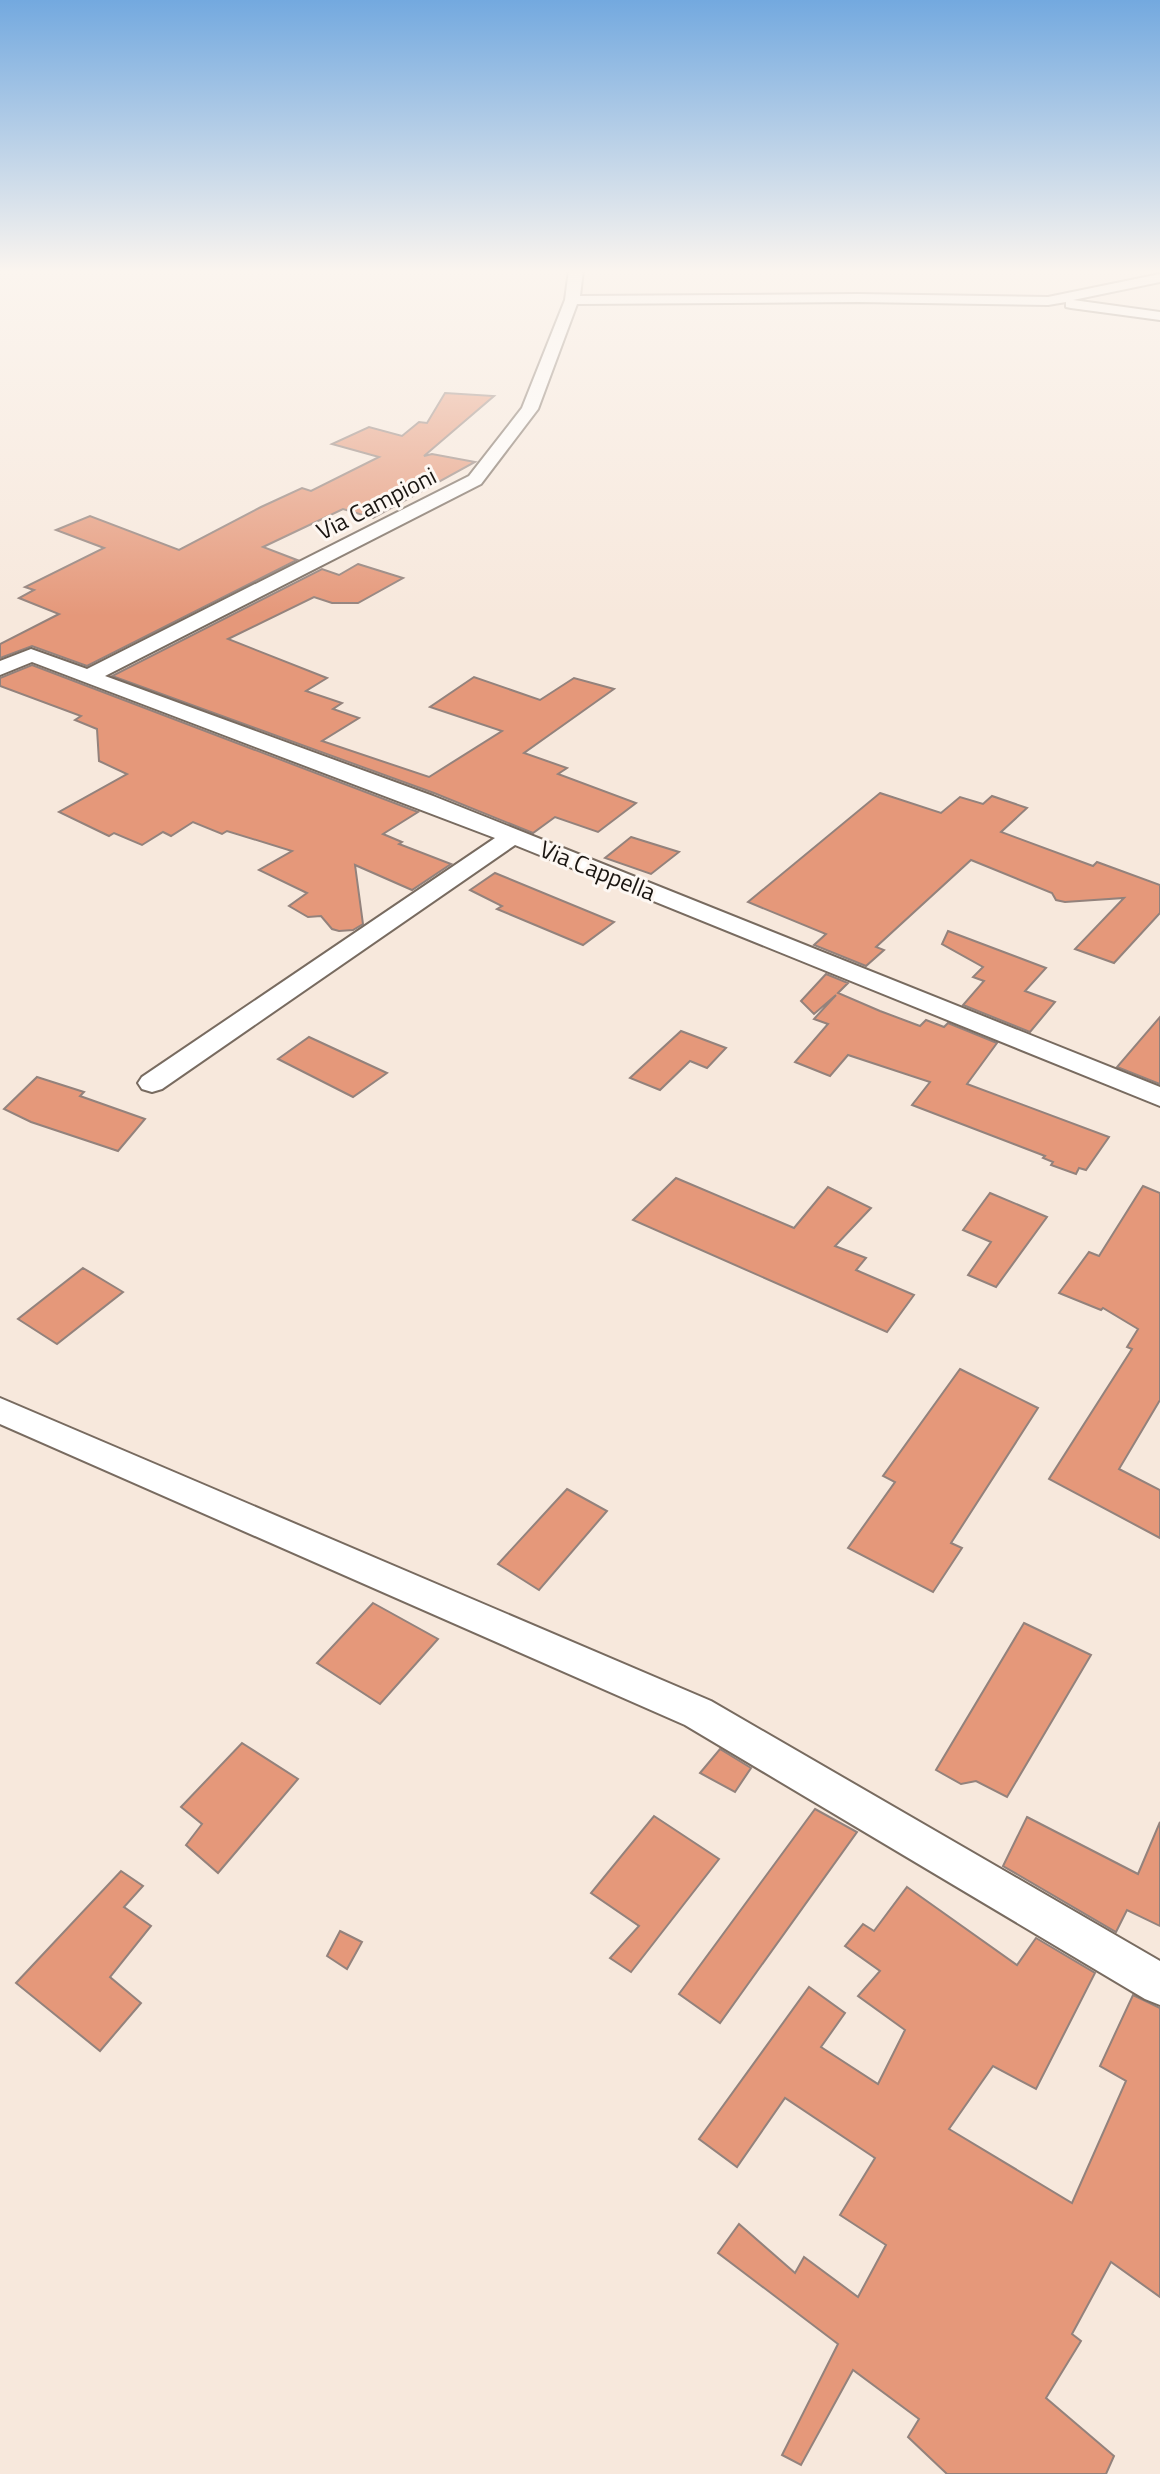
<svg xmlns="http://www.w3.org/2000/svg" width="1160" height="2474" font-family="'Titillium Web',sans-serif">
<style>
.building{fill:#e5987a;stroke:#93827c;stroke-width:2}
.lines{fill:none;stroke-linecap:round;stroke-linejoin:round}
.minor-casing{stroke:#786b60;stroke-width:4}
.minor{fill:#fff;fill-rule:evenodd}
.labels{text-anchor:middle;dominant-baseline:central;stroke-width:6;stroke-linejoin:round;paint-order:stroke}
.far-street-label{font-size:24px;fill:#1a1511;stroke:#fdf7f2}
</style>
<rect width="100%" height="100%" fill="#f7e8dc"/>
<g class="building">
<polygon points="445,393 494,396 424,456 432,454 475,462 373,518 343,509 263,547 297,560 87,666 32,646 0,658 0,644 59,614 19,598 34,590 25,587 104,548 56,530 90,516 179,550 261,507 302,488 311,491 379,457 332,444 369,427 402,436 419,422 427,423"/>
<polygon points="358,564 403,578 358,603 332,603 314,597 228,639 327,678 306,691 342,703 333,709 359,718 322,741 429,777 502,731 430,707 474,677 540,700 574,678 614,689 524,753 567,768 558,774 636,803 598,832 555,817 533,833 434,793 112,676 322,569 339,575"/>
<polygon points="32,665 418,812 383,834 402,842 399,844 451,864 412,890 355,865 363,924 353,930 339,931 332,929 321,916 308,917 289,906 307,893 259,870 292,851 227,831 222,834 193,822 171,836 163,832 142,845 114,833 109,836 59,812 127,774 99,761 97,729 75,720 81,716 0,686 0,678"/>
<polygon points="880,793 941,813 960,797 983,804 992,796 1027,808 1001,832 1093,866 1097,862 1160,885 1160,913 1114,963 1075,949 1124,898 1065,902 1056,900 1052,893 971,860 876,947 884,950 866,966 814,945 826,934 748,902"/>
<polygon points="631,837 679,852 651,874 605,858"/>
<polygon points="495,873 614,922 583,945 497,909 502,906 470,890"/>
<polygon points="948,931 1046,968 1025,991 1055,1002 1030,1032 963,1005 984,981 973,977 983,967 942,944"/>
<polygon points="826,974 848,983 838,993 880,1011 920,1026 926,1020 944,1027 948,1023 997,1043 967,1084 1109,1137 1086,1170 1079,1168 1076,1174 1051,1165 1053,1162 1043,1158 1045,1156 912,1105 930,1082 848,1055 830,1076 795,1062 828,1024 814,1019 836,995 814,1014 801,1001"/>
<polygon points="1160,1017 1160,1084 1117,1067"/>
<polygon points="681,1031 726,1048 707,1068 690,1061 660,1090 630,1078"/>
<polygon points="309,1037 387,1073 353,1097 278,1059"/>
<polygon points="37,1077 84,1092 80,1096 145,1119 118,1151 31,1122 4,1109"/>
<polygon points="676,1178 794,1228 828,1187 871,1208 835,1246 866,1258 856,1270 914,1295 887,1332 633,1220"/>
<polygon points="1143,1186 1160,1193 1160,1400 1119,1469 1160,1490 1160,1538 1049,1479 1132,1349 1127,1347 1138,1329 1103,1308 1101,1310 1059,1293 1089,1252 1099,1256"/>
<polygon points="990,1193 1047,1217 996,1287 968,1275 991,1242 963,1230"/>
<polygon points="83,1268 123,1292 57,1344 18,1319"/>
<polygon points="960,1369 1038,1408 951,1543 962,1548 933,1592 848,1548 895,1482 883,1476"/>
<polygon points="567,1489 607,1511 539,1590 498,1564"/>
<polygon points="373,1603 438,1639 380,1704 317,1663"/>
<polygon points="1024,1623 1091,1655 1007,1797 976,1781 961,1784 936,1770"/>
<polygon points="242,1743 298,1779 218,1873 186,1845 202,1824 181,1807"/>
<polygon points="720,1749 751,1768 735,1792 700,1773"/>
<polygon points="815,1809 857,1832 720,2023 679,1994"/>
<polygon points="654,1816 719,1859 631,1972 610,1958 639,1926 591,1893"/>
<polygon points="1027,1817 1138,1874 1160,1822 1160,1926 1127,1910 1116,1932 1003,1866"/>
<polygon points="121,1871 143,1886 124,1907 151,1926 110,1977 141,2003 100,2051 16,1983"/>
<polygon points="907,1887 1017,1965 1036,1938 1095,1973 1036,2089 993,2066 949,2129 1072,2203 1126,2081 1100,2066 1133,1995 1160,2008 1160,2297 1111,2262 1072,2334 1081,2341 1046,2398 1114,2456 1106,2474 947,2474 908,2437 919,2419 853,2370 801,2465 782,2455 838,2344 718,2253 739,2224 795,2273 804,2257 858,2297 886,2245 840,2215 875,2158 785,2098 737,2167 699,2139 809,1987 845,2013 821,2047 878,2084 905,2030 858,1996 880,1971 845,1946 863,1924 874,1931"/>
<polygon points="340,1931 362,1942 347,1969 327,1956"/>
</g>
<g class="lines">
<defs>
<g id="minor">
<polygon points="569,270 583,270 580,296 858,294 1048,297 1160,274 1160,282 1073,300 1160,312 1160,320 1071,308 1066,307 1066,302 1048,305 858,302 577,304 538,409 481,484 105,676 433,796 1160,1087 1160,1106 515,845 162,1089 152,1092 142,1089 138,1083 142,1077 495,838 32,662 0,675 0,661 31,649 87,669 469,476 522,408 565,300"/>
<polygon points="0,1398 711,1701 1160,1961 1160,2005 1145,1999 685,1725 0,1424"/>
</g>
</defs>
<use href="#minor" class="minor-casing"/>
<use href="#minor" class="minor"/>
</g>
<linearGradient id="sky" x2="0" y2="1"><stop stop-color="#73a9df"/><stop offset="0.44" stop-color="#fbf5ef"/><stop offset="1" stop-color="#fbf5ef" stop-opacity="0"/></linearGradient>
<rect width="1160" height="616" fill="url(#sky)"/>
<g class="labels">
<g class="far-street-label">
<text transform="translate(376 503) rotate(-27)">Via Campioni</text>
<text transform="translate(598 870) rotate(22)">Via Cappella</text>
</g>
</g>
</svg>
